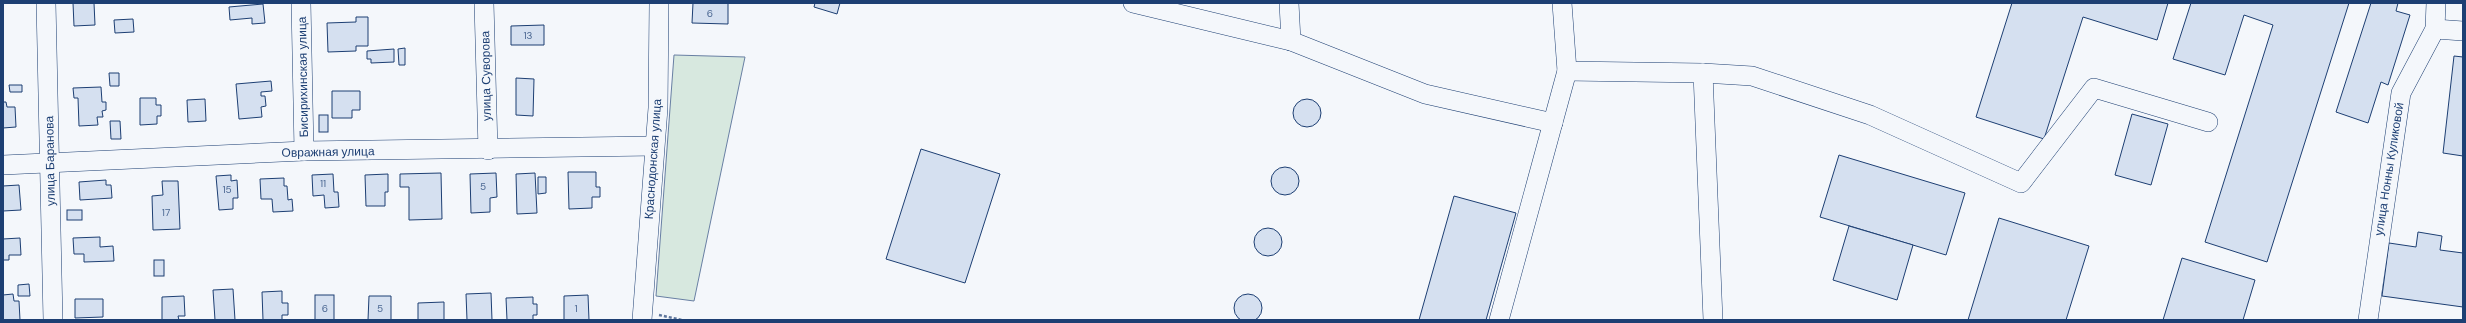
<svg xmlns="http://www.w3.org/2000/svg" width="2466" height="323" font-family="'DM Sans',sans-serif">
<style>
.green{fill:#d7e8df;stroke:#687fa3}
.building{fill:#d5e0f0;stroke:#1d3f73}
.lines{fill:none;stroke-linecap:round;stroke-linejoin:round}
.minor-casing{stroke:#1d3f73;stroke-width:20}
.path{stroke:#5e769c;stroke-width:2.5;stroke-dasharray:3 2;stroke-linecap:butt}
.minor{stroke:#f4f7fb;stroke-width:19}
.labels{text-anchor:middle;dominant-baseline:central;stroke-width:3;stroke-linejoin:round;paint-order:stroke}
.number-label{font-size:10px;fill:#4b6792}
.street-label{font-size:12px;fill:#1d3f73;stroke:#f4f7fb}
</style>
<rect width="100%" height="100%" fill="#f4f7fb"/>
<polygon class="green" points="674,55 745,57 694,301 656,296"/>
<g class="building">
<polygon points="73,3 94,3 95,25 74,26"/>
<polygon points="693,3 728,3 728,24 692,23"/>
<polygon points="815,3 840,3 837,14 814,7"/>
<polygon points="2012,3 2168,3 2157,40 2083,17 2044,139 1976,117"/>
<polygon points="2191,3 2349,3 2267,262 2205,242 2273,25 2244,15 2225,75 2173,59"/>
<polygon points="2371,3 2398,3 2396,11 2410,15 2388,85 2381,82 2368,123 2336,112"/>
<polygon points="263,4 265,23 252,24 252,18 230,20 229,7"/>
<polygon points="356,17 368,17 368,46 356,46 356,51 328,52 327,23 356,22"/>
<polygon points="133,19 134,32 115,33 114,20"/>
<polygon points="544,25 544,45 511,45 511,26"/>
<polygon points="405,48 405,65 399,65 398,49"/>
<polygon points="394,49 394,62 371,63 371,59 367,59 367,51"/>
<polygon points="2454,56 2463,57 2463,156 2443,153"/>
<polygon points="109,73 119,73 119,86 110,86"/>
<polygon points="516,78 534,79 533,116 516,115"/>
<polygon points="271,81 272,91 261,92 261,96 265,96 266,106 261,107 262,117 239,119 236,84"/>
<polygon points="9,85 22,85 22,92 10,92"/>
<polygon points="101,87 102,102 106,102 106,110 102,111 103,117 97,117 98,125 79,126 78,98 74,98 73,88"/>
<polygon points="332,91 360,91 360,110 352,110 352,118 332,118"/>
<polygon points="140,98 156,98 156,105 161,105 161,116 157,116 157,124 140,125"/>
<circle cx="1307" cy="113" r="14"/>
<polygon points="205,99 206,121 188,122 187,100"/>
<polygon points="3,102 6,102 7,107 15,107 16,127 3,128"/>
<polygon points="2132,114 2168,124 2151,185 2115,175"/>
<rect x="319" y="115" width="9" height="17"/>
<polygon points="110,121 120,121 121,139 111,139"/>
<polygon points="921,149 1000,174 965,283 886,259"/>
<polygon points="1839,155 1965,193 1946,255 1820,217"/>
<circle cx="1285" cy="181" r="14"/>
<polygon points="568,172 596,172 596,187 600,187 600,197 592,197 592,208 569,209"/>
<polygon points="441,173 442,219 409,220 409,187 400,187 400,174"/>
<polygon points="496,173 497,197 490,198 490,212 471,213 470,174"/>
<polygon points="535,173 537,213 517,214 516,174"/>
<polygon points="333,174 334,192 338,192 339,207 325,208 324,195 313,196 312,175"/>
<polygon points="388,174 388,192 385,192 385,206 366,206 365,175"/>
<polygon points="231,175 231,181 237,180 238,198 233,198 233,209 219,210 216,176"/>
<polygon points="538,177 546,177 546,193 538,194"/>
<polygon points="284,178 284,186 287,186 288,200 292,199 293,211 273,212 272,199 261,199 260,179"/>
<polygon points="106,180 106,185 111,185 112,198 80,200 79,182"/>
<polygon points="162,181 178,181 180,229 153,230 152,196 163,195"/>
<polygon points="19,185 21,210 3,211 3,186"/>
<polygon points="1454,196 1516,213 1486,320 1419,320"/>
<rect x="67" y="210" width="15" height="10"/>
<polygon points="1999,218 2089,246 2066,320 1968,320"/>
<polygon points="1849,226 1913,245 1897,300 1833,280"/>
<circle cx="1268" cy="242" r="14"/>
<polygon points="2418,232 2442,236 2440,250 2463,253 2463,307 2382,296 2389,243 2416,247"/>
<polygon points="100,237 100,247 113,246 114,261 84,262 84,254 74,254 73,238"/>
<polygon points="20,238 21,255 9,255 9,260 3,260 3,239"/>
<polygon points="2182,258 2255,280 2243,320 2163,320"/>
<rect x="154" y="260" width="10" height="16"/>
<polygon points="29,284 30,296 18,296 18,285"/>
<polygon points="233,289 235,320 215,320 213,290"/>
<polygon points="282,291 282,303 288,303 288,315 282,315 282,320 263,320 262,292"/>
<polygon points="491,293 492,320 467,320 466,294"/>
<polygon points="13,294 14,301 19,301 20,320 3,320 3,295"/>
<circle cx="1248" cy="308" r="14"/>
<rect x="315" y="295" width="19" height="25"/>
<polygon points="588,295 589,320 564,320 564,296"/>
<polygon points="184,296 185,316 178,316 179,320 162,320 162,297"/>
<polygon points="369,296 391,296 391,320 368,320"/>
<polygon points="533,297 533,304 537,304 537,315 533,315 533,320 507,320 506,298"/>
<polygon points="75,299 103,299 103,317 75,318"/>
<polygon points="444,302 444,320 418,320 418,303"/>
</g>
<g class="lines">
<defs>
<g id="minor">
<polyline points="46,3 53,320"/>
<polyline points="301,3 304,151"/>
<polyline points="484,3 488,150"/>
<polyline points="1133,3 1291,41 1425,94 1553,123"/>
<polyline points="1289,3 1291,41"/>
<polyline points="1562,3 1567,71 1703,73 1752,76 1870,115 2021,183 2094,88 2208,122"/>
<polyline points="2435,29 2463,31"/>
<polyline points="1703,73 1713,320"/>
<polyline points="3,165 304,151 654,146"/>
<polyline points="642,320 658,108 659,3"/>
<polyline points="1499,320 1567,71"/>
<polyline points="2368,320 2401,93 2435,29 2436,3"/>
</g>
</defs>
<use href="#minor" class="minor-casing"/>
<polyline class="path" points="659,315 682,320"/>
<use href="#minor" class="minor"/>
</g>
<g class="labels">
<g class="number-label">
<text x="710" y="13">6</text>
<text x="528" y="35">13</text>
<text x="323" y="183">11</text>
<text x="483" y="186">5</text>
<text x="227" y="189">15</text>
<text x="166" y="212">17</text>
<text x="325" y="308">6</text>
<text x="380" y="308">5</text>
<text x="576" y="308">1</text>
</g>
<g class="street-label">
<text transform="translate(486 76) rotate(-91)">улица Суворова</text>
<text transform="translate(303 77) rotate(-91)">Бисирихинская улица</text>
<text transform="translate(328 152) rotate(-1)">Овражная улица</text>
<text transform="translate(653 159) rotate(-86)">Краснодонская улица</text>
<text transform="translate(50 161) rotate(-91)">улица Баранова</text>
<text transform="translate(2389 169) rotate(-81)">улица Нонны Куликовой</text>
</g>
</g>
<rect width="2466" height="323" fill="none" stroke="#1d3f73" stroke-width="8"/>
</svg>
